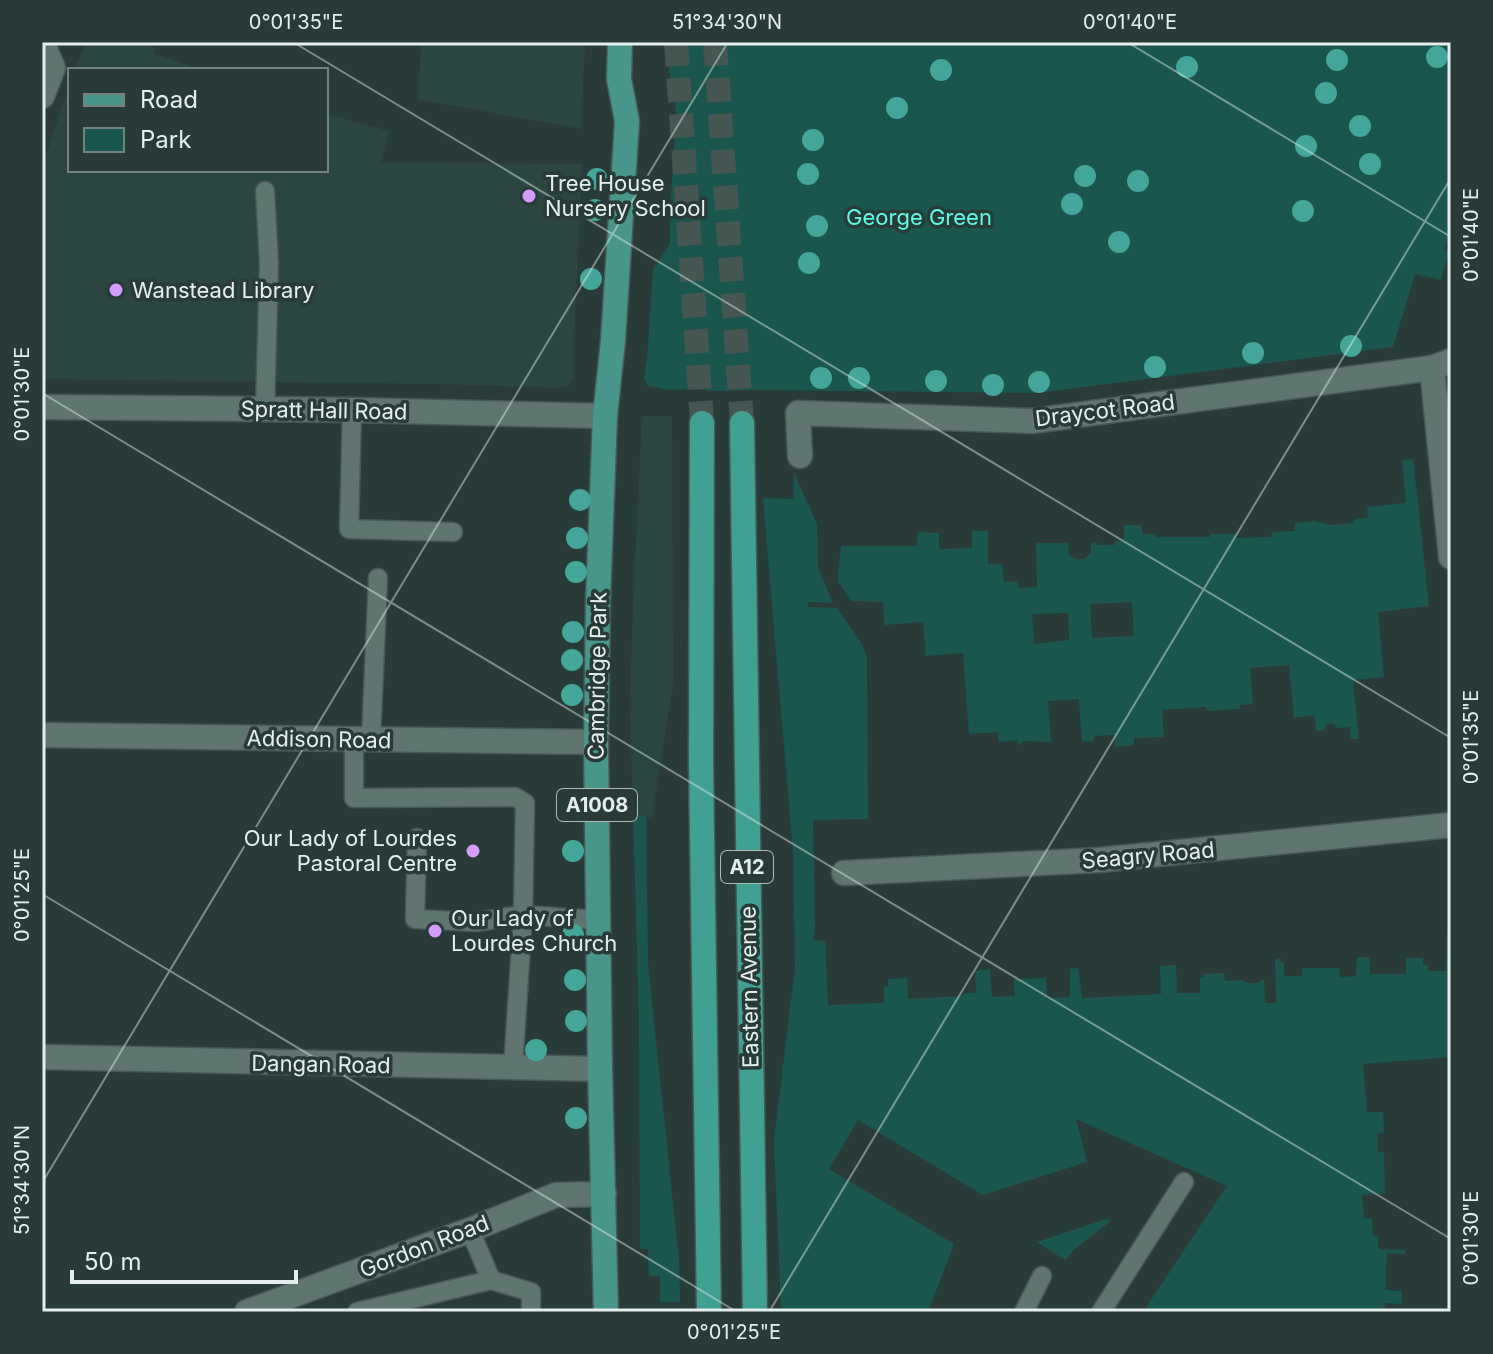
<svg xmlns="http://www.w3.org/2000/svg" width="1493" height="1354" font-family="Inter,sans-serif">
<style>
.built{fill:#2b4641}
.green{fill:#1b564e;fill-rule:evenodd}
.lines{fill:none;stroke-linecap:round;stroke-linejoin:round}
.trunk-tunnel{stroke:#455653;stroke-width:24;stroke-dasharray:24 12;stroke-linecap:butt}
.service-casing{stroke:#475755;stroke-width:21}
.minor-casing{stroke:#475755;stroke-width:27}
.primary-casing{stroke:#475755;stroke-width:27}
.trunk-casing{stroke:#475755;stroke-width:27}
.service{stroke:#607470;stroke-width:18}
.minor{stroke:#607470;stroke-width:24}
.primary{stroke:#48958a;stroke-width:24}
.trunk{stroke:#40a092;stroke-width:24}
.tree{fill:#43a698}
.ticks{fill:none;stroke:#e4efed;stroke-width:2;stroke-opacity:0.45}
.poi-dot{fill:#d39cfd;stroke:#293b38;stroke-width:3}
.labels{text-anchor:middle;dominant-baseline:central;stroke-width:7;stroke-linejoin:round;paint-order:stroke}
.shield{fill:#293b38;stroke:#acb9b7;stroke-width:2}
.shield-label{font-size:20px;font-weight:bold;fill:#e4efed}
.poi-label{font-size:22px;fill:#e4efed;stroke:#293b38;text-anchor:start}
.park-label{font-size:22px;fill:#58fee7;stroke:#293b38}
.street-label{font-size:22px;fill:#e4efed;stroke:#293b38}
.neatline{fill:none;stroke:#e4efed;stroke-width:3}
.ticks-label{font-size:20px;text-anchor:middle;fill:#e4efed}
</style>
<rect width="100%" height="100%" fill="#293b38"/>
<g class="built">
<polygon points="87,42 152,42 150,46 156,48 154,54 203,70 74,70"/>
<polygon points="421,42 585,42 581,129 418,99"/>
<polygon points="70,83 70,170 326,170 326,114 389,131 381,162 582,164 573,358 574,378 567,387 559,388 441,384 42,379 42,168"/>
<polygon points="642,416 672,416 673,684 652,818 633,813 630,703 633,608"/>
</g>
<g class="green">
<polygon points="667,42 1451,42 1451,227 1444,250 1449,252 1441,280 1415,274 1393,347 1037,393 757,390 710,391 694,389 669,390 648,386 644,378 647,361 653,269 670,244 670,214 676,113 667,57"/>
<path d="M1413,459L1429,606L1378,612L1384,677L1353,680L1359,739H1351L1350,727L1337,728L1334,724H1327L1324,730L1316,731L1314,715L1294,718L1289,665L1250,668L1253,704L1240,705V709L1207,711L1206,707L1162,710L1164,737L1134,738V745L1115,747L1114,735L1094,736V741L1082,742L1079,699L1048,701L1051,742L1025,741L1018,745L1017,740L999,742L998,732L969,734L963,653L926,656L923,622L884,625L883,602L851,601L838,581L841,546H917L918,532L939,533V549L972,548V531H988V564H1002L1004,582L1018,581V588L1037,587L1036,543H1069L1068,554L1075,559H1084L1091,553V543H1097L1098,545H1114L1115,541H1124V525H1141L1143,534H1155V537H1210V534H1235L1237,538L1271,537L1272,532L1295,531V523L1314,521L1332,525L1354,523V519L1368,518L1367,507L1406,503L1402,460ZM1132,602L1134,636L1092,638L1090,604ZM1068,613L1069,640L1034,644L1032,614Z"/>
<polygon points="794,473 817,524 818,568 833,603 808,602 808,607 837,608 862,644 867,657 868,819 813,820 815,926 813,940 825,941 828,1005 884,1003 884,987 888,986 888,979 907,978 908,999 964,996 964,993 976,993 975,971 990,969 992,997 1015,996 1014,979 1046,978 1047,998 1070,997 1070,969 1078,968 1082,998 1161,994 1160,966 1176,965 1177,993 1200,993 1200,977 1204,977 1203,974 1224,973 1225,981 1243,980 1247,983 1258,983 1264,979 1265,1003 1276,1003 1275,959 1281,959 1281,962 1284,962 1284,976 1302,976 1303,968 1339,968 1340,977 1356,976 1357,957 1369,957 1370,974 1406,974 1406,958 1423,958 1423,965 1428,965 1428,971 1446,971 1447,935 1451,935 1451,1057 1363,1064 1367,1112 1383,1112 1384,1133 1377,1134 1378,1152 1384,1152 1385,1194 1362,1195 1364,1218 1372,1219 1373,1236 1378,1236 1378,1249 1405,1250 1405,1254 1387,1253 1385,1290 1402,1291 1401,1304 1385,1303 1384,1312 1143,1312 1227,1186 1076,1119 1087,1162 983,1195 858,1120 829,1169 954,1244 928,1312 781,1312 774,1140 795,968 793,851 763,498 793,499"/>
<polygon points="633,813 646,817 648,965 679,1260 680,1302 660,1302 660,1276 649,1276 648,1249 640,1249 639,1018"/>
<path d="M1106,1219L1112,1220C1097,1233 1077,1244 1065,1260L1037,1242Z"/>
</g>
<g class="lines">
<g class="trunk-tunnel">
<polyline points="676,42 702,423"/>
<polyline points="715,42 742,423"/>
</g>
<defs>
<g id="service">
<polyline points="265,191 269,263 265,409"/>
<polyline points="352,410 349,529 453,532"/>
<polyline points="354,739 354,798 515,797 525,803 523,915 513,1068"/>
<polyline points="371,739 378,578"/>
<polyline points="417,838 415,919 476,922 523,915 598,920"/>
<polyline points="491,1280 531,1292 531,1312"/>
<polyline points="357,1312 491,1280 470,1230"/>
<polyline points="1024,1312 1042,1276"/>
<polyline points="1101,1312 1184,1182"/>
</g>
<g id="minor">
<polyline points="42,96 53,68 42,42"/>
<polyline points="1432,368 1451,557"/>
<polyline points="42,407 352,410 605,416"/>
<polyline points="800,456 798,413 1032,421 1432,368 1451,361"/>
<polyline points="42,735 596,742"/>
<polyline points="844,873 1099,860 1451,825"/>
<polyline points="42,1057 600,1069"/>
<polyline points="247,1312 470,1230 556,1195 604,1194"/>
</g>
<polyline id="primary" points="606,1312 600,1069 596,742 598,601 605,416 613,341 627,121 619,79 620,42"/>
<g id="trunk">
<polyline points="702,423 701,764 709,1312"/>
<polyline points="742,423 755,1312"/>
</g>
</defs>
<use href="#service" class="service-casing"/>
<use href="#minor" class="minor-casing"/>
<use href="#primary" class="primary-casing"/>
<use href="#trunk" class="trunk-casing"/>
<use href="#service" class="service"/>
<use href="#minor" class="minor"/>
<use href="#primary" class="primary"/>
<use href="#trunk" class="trunk"/>
</g>
<g class="tree">
<circle cx="1437" cy="57" r="11"/>
<circle cx="1337" cy="60" r="11"/>
<circle cx="1187" cy="67" r="11"/>
<circle cx="941" cy="70" r="11"/>
<circle cx="1326" cy="93" r="11"/>
<circle cx="897" cy="108" r="11"/>
<circle cx="1360" cy="126" r="11"/>
<circle cx="813" cy="140" r="11"/>
<circle cx="1306" cy="146" r="11"/>
<circle cx="1370" cy="164" r="11"/>
<circle cx="808" cy="174" r="11"/>
<circle cx="1085" cy="176" r="11"/>
<circle cx="597" cy="179" r="11"/>
<circle cx="1138" cy="181" r="11"/>
<circle cx="1072" cy="204" r="11"/>
<circle cx="595" cy="210" r="11"/>
<circle cx="1303" cy="211" r="11"/>
<circle cx="817" cy="226" r="11"/>
<circle cx="1119" cy="242" r="11"/>
<circle cx="809" cy="263" r="11"/>
<circle cx="591" cy="279" r="11"/>
<circle cx="1351" cy="346" r="11"/>
<circle cx="1253" cy="353" r="11"/>
<circle cx="1155" cy="367" r="11"/>
<circle cx="821" cy="378" r="11"/>
<circle cx="859" cy="378" r="11"/>
<circle cx="936" cy="381" r="11"/>
<circle cx="1039" cy="382" r="11"/>
<circle cx="993" cy="385" r="11"/>
<circle cx="580" cy="500" r="11"/>
<circle cx="577" cy="538" r="11"/>
<circle cx="576" cy="572" r="11"/>
<circle cx="573" cy="632" r="11"/>
<circle cx="572" cy="660" r="11"/>
<circle cx="572" cy="695" r="11"/>
<circle cx="573" cy="810" r="11"/>
<circle cx="573" cy="851" r="11"/>
<circle cx="573" cy="935" r="11"/>
<circle cx="575" cy="980" r="11"/>
<circle cx="576" cy="1021" r="11"/>
<circle cx="536" cy="1050" r="11"/>
<circle cx="576" cy="1118" r="11"/>
</g>
<path class="ticks" d="M293,42L1451,738M1127,42L1451,237M42,393L1451,1239M42,894L737,1312M42,1183L728,42M769,1312L1451,178"/>
<g class="poi-dot">
<circle cx="529" cy="196" r="8"/>
<circle cx="116" cy="290" r="8"/>
<circle cx="473" cy="851" r="8"/>
<circle cx="435" cy="931" r="8"/>
</g>
<g class="labels">
<g class="shield">
<rect x="557" y="789" width="80" height="32" rx="6"/>
<rect x="721" y="851" width="52" height="32" rx="6"/>
</g>
<g class="shield-label">
<text x="597" y="805">A1008</text>
<text x="747" y="867">A12</text>
</g>
<g class="poi-label">
<text x="545" y="183">Tree House<tspan x="545" dy="25">Nursery School</tspan></text>
<text x="132" y="290">Wanstead Library</text>
<text x="457" y="838" text-anchor="end">Our Lady of Lourdes<tspan x="457" dy="25">Pastoral Centre</tspan></text>
<text x="451" y="918">Our Lady of<tspan x="451" dy="25">Lourdes Church</tspan></text>
</g>
<g class="park-label">
<text x="919" y="217">George Green</text>
</g>
<g class="street-label">
<text transform="translate(324 410) rotate(1)">Spratt Hall Road</text>
<text transform="translate(1105 410) rotate(-7)">Draycot Road</text>
<text transform="translate(597 676) rotate(-89)">Cambridge Park</text>
<text transform="translate(319 739) rotate(1)">Addison Road</text>
<text transform="translate(1148 855) rotate(-5)">Seagry Road</text>
<text transform="translate(749 987) rotate(-91)">Eastern Avenue</text>
<text transform="translate(321 1064) rotate(1)">Dangan Road</text>
<text transform="translate(424 1246) rotate(-21)">Gordon Road</text>
</g>
</g>
<rect width="1493" height="1354" fill="none" stroke="#293b38" stroke-width="88"/>
<rect x="68" y="68" width="260" height="104" fill="#293b38" stroke="#748380" stroke-width="2"/>
<rect x="84" y="94" width="40" height="12" fill="#48958a" stroke="#748380" stroke-width="2"/>
<text x="140" y="108" font-size="24" fill="#e4efed">Road</text>
<rect x="84" y="128" width="40" height="24" fill="#1b564e" stroke="#748380" stroke-width="2"/>
<text x="140" y="148" font-size="24" fill="#e4efed">Park</text>
<path d="M72 1270v12h224v-12" fill="none" stroke="#e4efed" stroke-width="4"/>
<text x="84" y="1270" font-size="24" fill="#e4efed" stroke="#293b38" stroke-width="6" paint-order="stroke">50 m</text>
<rect x="44" y="44" width="1405" height="1266" class="neatline"/>
<g class="ticks-label">
<text x="296" y="29">0°01'35"E</text>
<text x="727" y="29">51°34'30"N</text>
<text x="1130" y="29">0°01'40"E</text>
<text transform="translate(1471 235) rotate(-90)" y="7">0°01'40"E</text>
<text transform="translate(22 394) rotate(-90)" y="7">0°01'30"E</text>
<text transform="translate(1471 737) rotate(-90)" y="7">0°01'35"E</text>
<text transform="translate(22 895) rotate(-90)" y="7">0°01'25"E</text>
<text transform="translate(22 1180) rotate(-90)" y="7">51°34'30"N</text>
<text transform="translate(1471 1238) rotate(-90)" y="7">0°01'30"E</text>
<text x="734" y="1339">0°01'25"E</text>
</g>
</svg>
